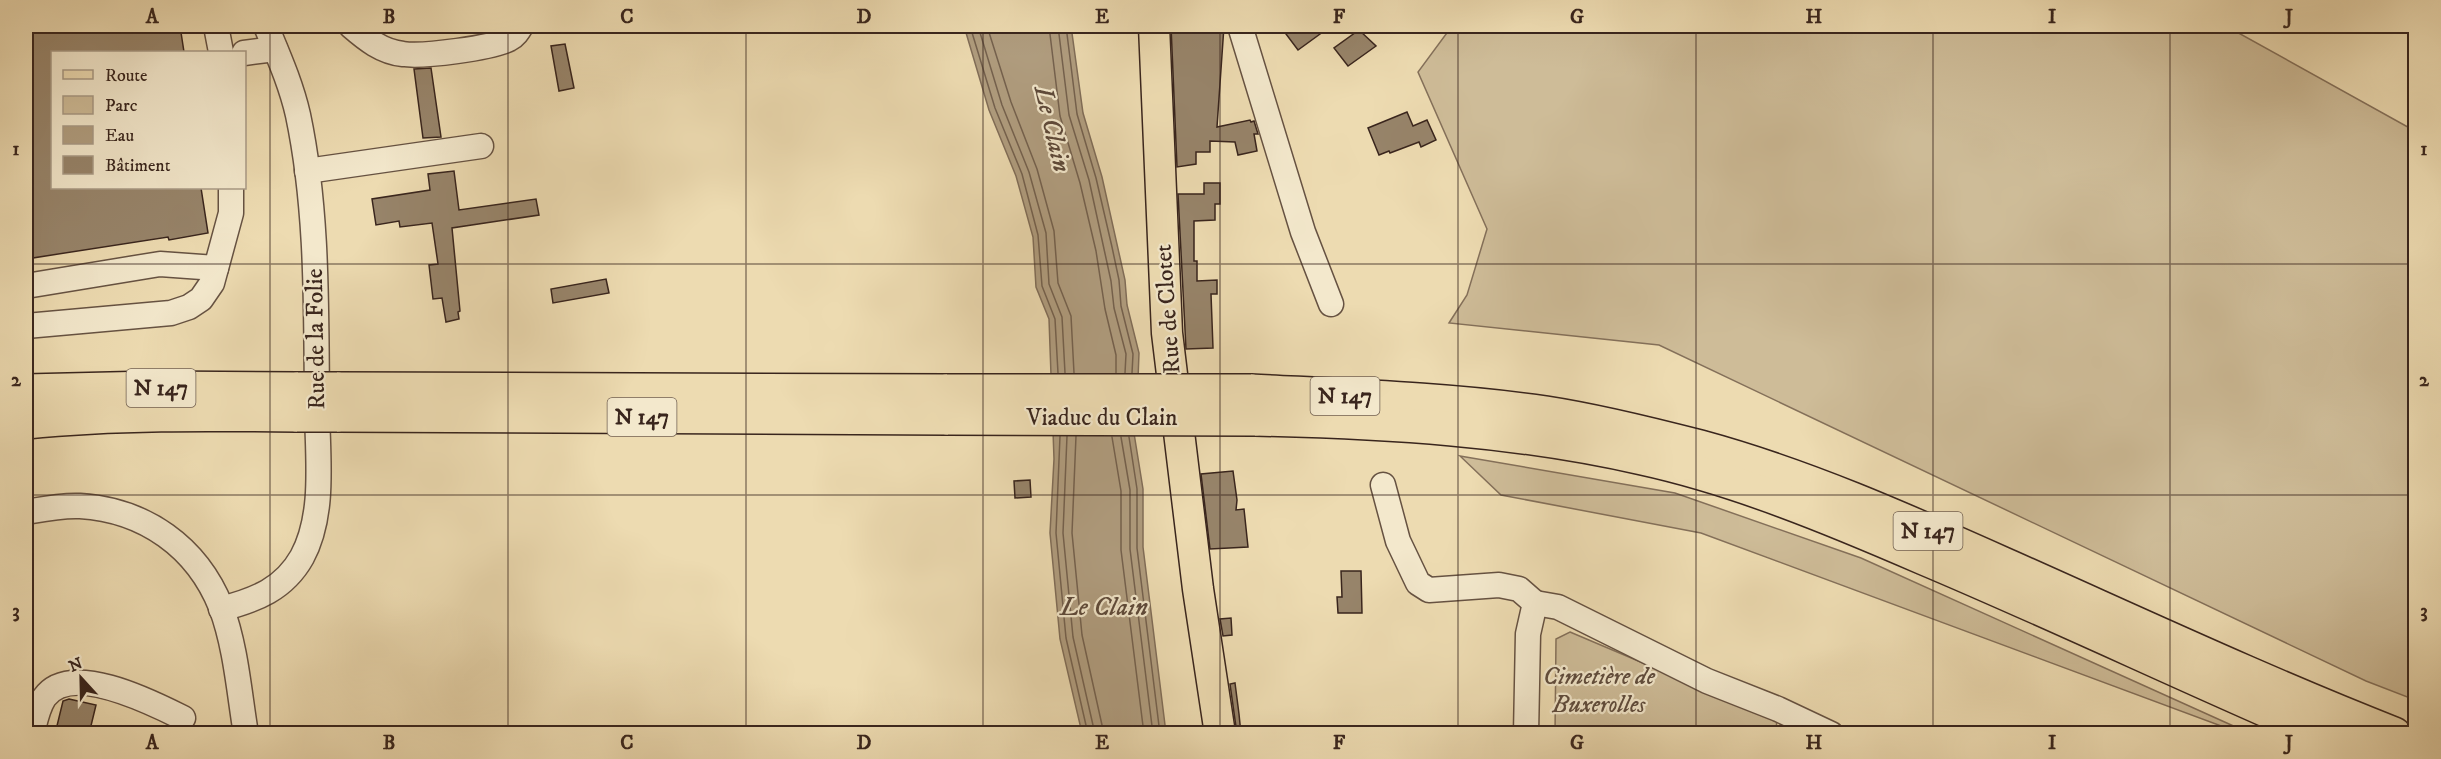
<svg xmlns="http://www.w3.org/2000/svg" width="2441" height="759" font-family="'IM FELL DW Pica',serif">
<style>
.green{fill:#cebc98;stroke:#84705a;stroke-width:1.5}
.water{fill:#b09d7f;stroke:#806d58;stroke-width:1.5}
.lines{fill:none;stroke-linecap:round;stroke-linejoin:round}
.shore{stroke:#74614e;stroke-width:1.5}
.building{fill:#97846a;stroke:#39251d;stroke-width:1.5}
.minor-casing{stroke:#665242;stroke-width:27}
.major-casing{stroke:#39251d;stroke-width:33}
.highway-casing{stroke:#39251d;stroke-width:36}
.minor{stroke:#f3e8cc;stroke-width:24}
.major{stroke:#eddbb1;stroke-width:30}
.highway{stroke:#eddbb1;stroke-width:33}
.highway-bridge-casing{stroke:#39251d;stroke-width:36;stroke-linecap:butt}
.highway-bridge{stroke:#eddbb1;stroke-width:33}
.grid{fill:none;stroke:#39251d;stroke-width:1.5;stroke-opacity:0.55}
.labels{text-anchor:middle;dominant-baseline:central;stroke-width:4.5;stroke-linejoin:round;paint-order:stroke}
.shield{fill:#f3e8cc;stroke:#716052;stroke-width:1.5}
.shield-label{font-size:22px;font-weight:bold;fill:#39251d}
.street-label{font-size:24px;fill:#39251d;stroke:#f3e8cc}
.park-label{font-size:24px;font-style:italic;fill:#5e4b3c;stroke:#f3e8cc}
.water-label{font-size:26px;font-style:italic;fill:#5d493a;stroke:#f3e8cc}
.neatline{fill:none;stroke:#39251d;stroke-width:2}
.grid-label{font-size:20px;text-anchor:middle;font-weight:bold;fill:#39251d}
</style>
<rect width="100%" height="100%" fill="#eddbb1"/>
<filter id="stains"><feTurbulence type="fractalNoise" baseFrequency=".00333" numOctaves="4"/><feColorMatrix values="0 0 0 0 .2 0 0 0 0 .09 0 0 0 0 .02 0 0 0 .5 -.17"/></filter>
<radialGradient id="worn" r=".72"><stop offset=".6" stop-color="#630" stop-opacity="0"/><stop offset="1" stop-color="#630" stop-opacity=".3"/></radialGradient>
<g class="green">
<polygon points="1452,26 2226,26 2415,131 2415,700 2366,681 1659,345 1449,323 1467,295 1487,229 1418,72"/>
<polygon points="1460,456 1675,493 1861,558 2249,733 2240,733 1701,533 1501,495"/>
<polygon points="1570,632 1695,685 1777,716 1776,733 1555,734 1556,639"/>
</g>
<polygon class="water" points="964,26 1071,26 1083,113 1102,177 1125,280 1127,305 1139,353 1137,406 1133,427 1143,489 1143,547 1166,733 1082,733 1060,639 1050,533 1054,459 1049,319 1036,287 1033,237 1016,176 989,110"/>
<g class="lines">
<g class="shore">
<polyline points="970,26 995,108 1022,174 1038,235 1042,286 1055,319 1058,373"/>
<polyline points="978,26 1002,105 1029,172 1046,233 1049,284 1062,317 1065,373"/>
<polyline points="987,26 1011,102 1037,169 1054,231 1058,283 1071,316 1074,373"/>
<polyline points="1049,26 1060,116 1080,183 1096,251 1105,309 1116,355 1116,373"/>
<polyline points="1058,26 1069,115 1089,180 1104,249 1111,281 1114,308 1126,354 1125,373"/>
<polyline points="1066,26 1077,114 1096,178 1112,247 1119,280 1121,306 1133,354 1132,373"/>
<polyline points="1060,436 1056,533 1066,638 1088,734"/>
<polyline points="1067,436 1063,533 1073,637 1095,734"/>
<polyline points="1076,436 1072,533 1082,635 1104,734"/>
<polyline points="1112,437 1121,491 1121,550 1144,734"/>
<polyline points="1121,437 1130,490 1130,549 1153,734"/>
<polyline points="1129,437 1137,489 1137,548 1160,734"/>
</g>
</g>
<g class="building">
<polygon points="26,26 180,26 184,52 52,52 52,188 201,188 208,233 169,240 168,237 26,259"/>
<polygon points="1171,26 1224,26 1217,127 1250,120 1251,122 1254,121 1258,134 1254,134 1257,151 1238,155 1235,142 1210,141 1210,152 1196,152 1196,164 1177,167"/>
<polygon points="1280,26 1331,26 1298,50"/>
<polygon points="1359,30 1376,46 1348,66 1334,48"/>
<polygon points="565,44 574,88 559,91 551,46"/>
<polygon points="431,68 441,137 423,138 414,69"/>
<polygon points="1407,112 1413,126 1427,120 1436,140 1421,147 1419,142 1390,153 1389,151 1379,155 1368,128"/>
<polygon points="454,171 459,210 536,199 539,215 452,228 460,311 458,312 459,319 446,322 442,298 433,299 429,265 438,264 432,223 400,227 399,221 376,225 372,199 430,190 428,174"/>
<polygon points="1204,183 1220,183 1220,204 1215,204 1215,220 1194,221 1194,261 1197,261 1197,281 1217,280 1217,294 1211,294 1213,348 1186,349 1178,194 1204,194"/>
<polygon points="606,279 609,293 553,303 551,289"/>
<polygon points="1233,471 1237,500 1236,510 1244,509 1248,547 1210,549 1201,474"/>
<polygon points="1030,480 1031,497 1015,498 1014,481"/>
<polygon points="1341,571 1361,571 1362,613 1338,613 1337,597 1342,597"/>
<polygon points="1231,618 1232,635 1223,636 1220,619"/>
<polygon points="1235,683 1239,714 1241,734 1237,734 1230,684"/>
<polygon points="69,699 96,705 89,734 55,734 63,701"/>
</g>
<g class="lines">
<defs>
<g id="minor">
<polyline points="216,26 221,52"/>
<path d="M351,26C366,39 382,52 403,54C423,57 492,48 509,39C515,36 518,31 521,26"/>
<polyline points="1240,26 1303,232 1331,304"/>
<polyline points="244,53 275,49"/>
<polyline points="307,171 481,146"/>
<polyline points="26,286 160,264 216,268"/>
<polyline points="26,326 171,313 189,307 201,299 212,283 231,213 231,188"/>
<polyline points="1383,485 1398,541 1418,583 1429,590 1499,585 1519,589 1535,603 1528,634 1526,734"/>
<path d="M26,512C43,509 62,505 80,506C145,510 197,547 221,607C236,647 239,692 246,734"/>
<polyline points="1535,603 1558,607 1707,681 1778,709 1831,734"/>
<path d="M221,609C256,600 284,589 302,557C326,513 317,453 317,405C316,308 318,210 298,115C291,84 278,55 266,26"/>
<path d="M32,734C35,722 37,709 44,698C70,660 153,703 183,718"/>
</g>
<polyline id="major" points="1154,26 1167,333 1198,589 1220,734"/>
<g id="highway">
<polyline points="337,389 947,391"/>
<polyline points="26,391 152,388 298,389"/>
<path d="M1251,391C1349,396 1449,399 1546,413C1598,421 1650,434 1700,447C1807,476 1909,522 2010,567C2138,624 2264,683 2394,734"/>
<polyline points="337,415 948,418"/>
<path d="M1255,419C1386,422 1515,429 1642,458C1738,479 1834,519 1924,558C2057,614 2188,677 2321,734"/>
<path d="M26,422C116,413 206,414 297,415"/>
</g>
</defs>
<use href="#minor" class="minor-casing"/>
<use href="#major" class="major-casing"/>
<use href="#highway" class="highway-casing"/>
<use href="#minor" class="minor"/>
<use href="#major" class="major"/>
<use href="#highway" class="highway"/>
<defs>
<g id="highway-bridge">
<polyline points="298,389 337,389"/>
<polyline points="947,391 1251,391"/>
<polyline points="297,415 337,415"/>
<polyline points="948,418 1255,419"/>
</g>
</defs>
<use href="#highway-bridge" class="highway-bridge-casing"/>
<use href="#highway-bridge" class="highway-bridge"/>
</g>
<path class="grid" d="M270,26V734M508,26V734M746,26V734M983,26V734M1220,26V734M1458,26V734M1696,26V734M1933,26V734M2170,26V734M26,264H2416M26,495H2416"/>
<g class="labels">
<g class="shield">
<rect x="126.5" y="369" width="69" height="38" rx="4.5"/>
<rect x="1310.5" y="377" width="69" height="38" rx="4.5"/>
<rect x="607.5" y="398" width="69" height="38" rx="4.5"/>
<rect x="1893.5" y="512" width="69" height="38" rx="4.5"/>
</g>
<g class="shield-label">
<text x="161" y="388">N 147</text>
<text x="1345" y="396">N 147</text>
<text x="642" y="417">N 147</text>
<text x="1928" y="531">N 147</text>
</g>
<g class="street-label">
<text transform="translate(1168 309) rotate(-94)">Rue de Clotet</text>
<text transform="translate(316 339) rotate(-91)">Rue de la Folie</text>
<text x="1102" y="418">Viaduc du Clain</text>
</g>
<g class="park-label">
<text x="1599" y="677">Cimetière de<tspan x="1599" dy="28">Buxerolles</tspan></text>
</g>
<g class="water-label">
<text transform="translate(1052 129) rotate(77)">Le Clain</text>
<text x="1104" y="607">Le Clain</text>
</g>
</g>
<rect width="2441" height="759" fill="none" stroke="#eddbb1" stroke-width="66"/>
<rect x="51" y="51" width="195" height="138" fill="#f3e8cc" stroke="#a99a86" stroke-width="1.5"/>
<rect x="63" y="70" width="30" height="9" fill="#eddbb1" stroke="#a99a86" stroke-width="1.5"/>
<text x="105" y="81" font-size="18" fill="#39251d">Route</text>
<rect x="63" y="96" width="30" height="18" fill="#cebc98" stroke="#a99a86" stroke-width="1.5"/>
<text x="105" y="111" font-size="18" fill="#39251d">Parc</text>
<rect x="63" y="126" width="30" height="18" fill="#b09d7f" stroke="#a99a86" stroke-width="1.5"/>
<text x="105" y="141" font-size="18" fill="#39251d">Eau</text>
<rect x="63" y="156" width="30" height="18" fill="#97846a" stroke="#a99a86" stroke-width="1.5"/>
<text x="105" y="171" font-size="18" fill="#39251d">Bâtiment</text>
<g transform="translate(81 678) rotate(338)" stroke="#f3e8cc" stroke-width="4.5" paint-order="stroke">
<path d="M0-4.5L10 22L0 15L-10 22Z" fill="#39251d"/>
<text y="-9" font-size="16" font-weight="bold" text-anchor="middle" fill="#39251d">N</text>
</g>
<rect x="33" y="33" width="2375" height="693" class="neatline"/>
<g class="grid-label">
<text x="152" y="23">A</text>
<text x="389" y="23">B</text>
<text x="627" y="23">C</text>
<text x="864" y="23">D</text>
<text x="1102" y="23">E</text>
<text x="1339" y="23">F</text>
<text x="1577" y="23">G</text>
<text x="1814" y="23">H</text>
<text x="2052" y="23">I</text>
<text x="2289" y="23">J</text>
<text x="16" y="155">1</text>
<text x="2424" y="155">1</text>
<text x="16" y="386">2</text>
<text x="2424" y="386">2</text>
<text x="16" y="617">3</text>
<text x="2424" y="617">3</text>
<text x="152" y="749">A</text>
<text x="389" y="749">B</text>
<text x="627" y="749">C</text>
<text x="864" y="749">D</text>
<text x="1102" y="749">E</text>
<text x="1339" y="749">F</text>
<text x="1577" y="749">G</text>
<text x="1814" y="749">H</text>
<text x="2052" y="749">I</text>
<text x="2289" y="749">J</text>
</g>
<rect width="100%" height="100%" filter="url(#stains)"/>
<rect width="100%" height="100%" fill="url(#worn)"/>
</svg>
